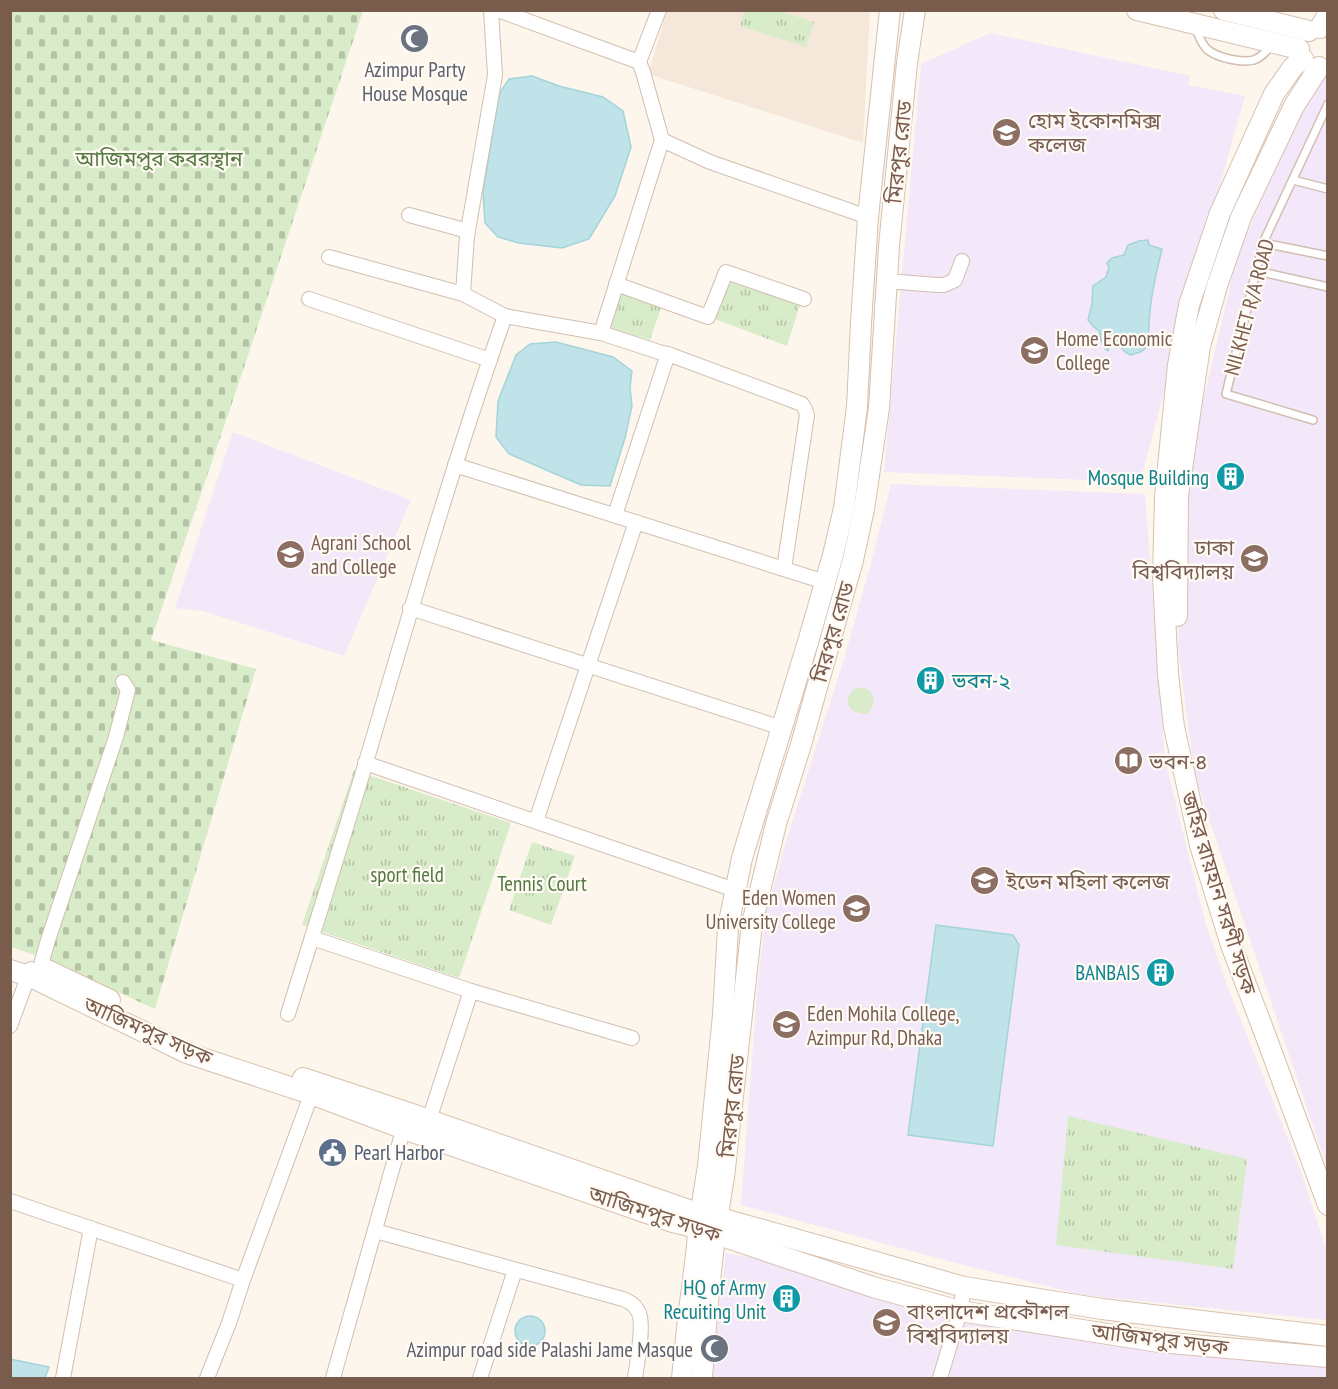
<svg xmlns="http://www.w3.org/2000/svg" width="1338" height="1389" font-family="'PT Sans Narrow','Noto Sans Bengali',sans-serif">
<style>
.residential{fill:#f5e8da}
.education{fill:#f3e8fa}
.green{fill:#d8ecc9}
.cemetery{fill:url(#cemetery-stones)}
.park{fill:url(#park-tufts)}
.water{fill:#bfe3e8;stroke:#a5d3da;stroke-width:1.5}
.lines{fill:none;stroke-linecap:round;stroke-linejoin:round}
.service-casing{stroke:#d1beb0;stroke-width:10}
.minor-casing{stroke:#d1beb0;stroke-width:16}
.secondary-casing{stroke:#d6c0b0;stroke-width:22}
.service{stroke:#fff;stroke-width:7}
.minor{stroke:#fff;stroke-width:14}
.secondary{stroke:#fff;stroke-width:20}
.labels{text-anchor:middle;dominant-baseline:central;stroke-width:4.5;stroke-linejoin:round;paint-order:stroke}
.worship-label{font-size:21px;fill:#5b616d;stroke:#fffaf3}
.education-label{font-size:21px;fill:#785e54;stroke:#fffaf3;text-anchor:start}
.street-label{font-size:21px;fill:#7a5c4d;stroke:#fffaf3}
.park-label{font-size:21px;fill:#537a41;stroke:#fffaf3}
.culture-label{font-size:21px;fill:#0d838f;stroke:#fffaf3;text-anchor:end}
.service-label{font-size:21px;fill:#4e5e75;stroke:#fffaf3;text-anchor:start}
</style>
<defs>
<pattern id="cemetery-stones" width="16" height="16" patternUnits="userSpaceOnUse" patternTransform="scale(1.5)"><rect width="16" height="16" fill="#d8ecc9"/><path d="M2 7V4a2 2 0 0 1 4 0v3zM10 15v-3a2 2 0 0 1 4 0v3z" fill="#b4c2a5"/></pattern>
<pattern id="park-tufts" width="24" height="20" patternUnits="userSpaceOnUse" patternTransform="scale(1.5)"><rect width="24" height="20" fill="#d8ecc9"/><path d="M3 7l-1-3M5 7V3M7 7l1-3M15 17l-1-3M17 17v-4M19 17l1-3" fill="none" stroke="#b4c2a5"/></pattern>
</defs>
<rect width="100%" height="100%" fill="#fdf6ec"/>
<polygon class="residential" points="667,11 870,11 863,143 648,74"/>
<g class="education">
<polygon points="990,33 1190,76 1188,85 1245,96 1208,228 1140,482 884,472 921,64"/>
<polygon points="1327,64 1327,1167 1195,777 1178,648 1187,470 1238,253 1307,98"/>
<polygon points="233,432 411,500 344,656 203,611 175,608"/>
<polygon points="891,484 1145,494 1165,760 1206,925 1227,985 1301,1172 1327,1251 1327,1320 1082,1295 975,1268 741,1205 758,980 766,914 784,848 844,659 870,567"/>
<polygon points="726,1253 835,1272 949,1302 1159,1343 1328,1367 1327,1378 711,1378"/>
</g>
<path class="green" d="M862,687L870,691C876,699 873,706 868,714C852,714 841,705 853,690Z"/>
<polygon class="cemetery" points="11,11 363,11 234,397 151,640 256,669 155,1009 46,959 11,947"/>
<g class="park">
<polygon points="745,10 779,11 814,22 806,47 740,26"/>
<polygon points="728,276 801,301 787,346 712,318"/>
<polygon points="620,293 661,308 650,340 611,329"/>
<polygon points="354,770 511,823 459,978 302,925"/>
<polygon points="532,842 575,856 551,925 509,910"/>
<polygon points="1068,1116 1247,1159 1233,1269 1056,1245"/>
</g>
<g class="water">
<polygon points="532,76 559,86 603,97 623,111 631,147 615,196 589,239 562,248 519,243 498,237 485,223 483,192 499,94 509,79"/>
<path d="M1148,240L1149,245L1162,249C1156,274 1150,299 1149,324C1148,331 1150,340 1146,347C1143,353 1136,353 1130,355L1124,351L1118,343L1111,344L1108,351C1101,347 1101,338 1099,331L1094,327L1088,320L1092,304L1093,286L1106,277L1109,267L1107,263L1112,258L1124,255L1128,245L1139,241Z"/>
<polygon points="556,342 613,357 632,371 630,387 632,406 625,438 610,486 581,485 509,454 496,437 498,401 516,355 530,344"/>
<polygon points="936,925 1013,935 1019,945 993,1146 908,1135"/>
<circle cx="530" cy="1331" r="15"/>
<polygon points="10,1359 49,1367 45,1378 11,1378"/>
</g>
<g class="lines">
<defs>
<g id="service">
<path d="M1196,29C1199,36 1201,44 1208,50C1218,58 1241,63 1254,60C1262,57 1267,51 1272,44"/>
<polyline points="1293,180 1328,189"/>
<polyline points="1263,243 1328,256"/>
<polyline points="1257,271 1328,287"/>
<polyline points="1313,420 1226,394 1263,243 1328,104"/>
</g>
<g id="minor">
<polyline points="498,10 639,62 643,72 662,140 601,333"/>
<polyline points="639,62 659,10"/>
<polyline points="662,140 710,162 868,217"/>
<polyline points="409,215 468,231"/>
<polyline points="329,257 463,294 505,316 601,333 659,352 668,354 802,404 805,409 807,415 784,569"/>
<polyline points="887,281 937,285 944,285 955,280 962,261"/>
<polyline points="616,284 708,317 726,272 804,299"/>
<polyline points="463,294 467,236 495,75 491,10"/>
<polyline points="309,299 490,360"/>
<polyline points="455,465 825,582"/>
<polyline points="615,515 668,354"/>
<polyline points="410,608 782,728"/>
<polyline points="365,763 735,890"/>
<polyline points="536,821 636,522"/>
<polyline points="312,938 471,991 632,1038"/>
<polyline points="40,968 48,940 116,737 128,690 123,682"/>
<path d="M288,1014C314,930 341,846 366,762C410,613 453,463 505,316"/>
<polyline points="10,1026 31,969"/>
<polyline points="429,1120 471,991"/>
<polyline points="10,1201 243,1280"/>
<path d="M375,1231L623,1299C630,1302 634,1304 638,1311C645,1323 637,1363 635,1378"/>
<polyline points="63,1378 91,1228"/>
<polyline points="207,1378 229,1323 243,1280 314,1087"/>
<polyline points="333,1378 406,1120"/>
<polyline points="480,1378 515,1270"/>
<polyline points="940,1378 960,1311 964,1287"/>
</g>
<g id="secondary">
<polyline points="1137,10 1299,49"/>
<polyline points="1224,10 1309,31"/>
<polyline points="1320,28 1328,14"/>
<polyline points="1303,59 1293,67 1274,94 1220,213 1189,305 1178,365 1165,497 1163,577 1168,674 1174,727 1200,845 1231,945 1265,1034 1328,1205"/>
<polyline points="1177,616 1178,496 1200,346 1217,286 1241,217 1294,106 1319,67"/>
<polyline points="10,970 29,976 187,1053 311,1094 404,1129 673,1222 698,1228 873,1287 960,1311 1159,1342 1328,1357"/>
<polyline points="47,970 110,1000"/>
<polyline points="303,1078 409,1113 700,1214 717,1217 964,1287 1102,1309 1328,1336"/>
<polyline points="682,1378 688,1319 697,1247 698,1228 708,1166 723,1015 728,927 742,858 808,642 833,555 844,508 857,407 861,323 868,217 890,10"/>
<path d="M702,1378C707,1311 712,1244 724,1177L752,924L776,824L800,748L853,560L864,509L879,408L889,246L907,63L915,10"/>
</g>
</defs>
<use href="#service" class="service-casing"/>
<use href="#minor" class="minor-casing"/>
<use href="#secondary" class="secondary-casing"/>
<use href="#service" class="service"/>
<use href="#minor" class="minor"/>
<use href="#secondary" class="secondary"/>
</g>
<defs>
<symbol id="mosque-disc" viewBox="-11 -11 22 22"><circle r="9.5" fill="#6b7280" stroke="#fffaf3"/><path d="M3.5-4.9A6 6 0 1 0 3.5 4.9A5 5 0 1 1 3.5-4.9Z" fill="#fff"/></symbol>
<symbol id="university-disc" viewBox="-11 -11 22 22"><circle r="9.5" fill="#8d6e63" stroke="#fffaf3"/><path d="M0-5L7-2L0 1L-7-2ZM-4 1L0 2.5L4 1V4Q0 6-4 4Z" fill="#fff"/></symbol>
<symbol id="building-disc" viewBox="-11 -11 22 22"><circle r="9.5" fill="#0f9aa8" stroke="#fffaf3"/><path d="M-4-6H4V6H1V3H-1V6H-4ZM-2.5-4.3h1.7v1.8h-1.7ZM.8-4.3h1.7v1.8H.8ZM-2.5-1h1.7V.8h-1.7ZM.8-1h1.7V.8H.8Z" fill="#fff"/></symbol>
<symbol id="school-disc" viewBox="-11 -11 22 22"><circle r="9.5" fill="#8d6e63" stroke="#fffaf3"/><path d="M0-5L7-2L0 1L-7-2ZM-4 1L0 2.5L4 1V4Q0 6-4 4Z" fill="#fff"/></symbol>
<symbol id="library-disc" viewBox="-11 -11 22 22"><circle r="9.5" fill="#8d6e63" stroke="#fffaf3"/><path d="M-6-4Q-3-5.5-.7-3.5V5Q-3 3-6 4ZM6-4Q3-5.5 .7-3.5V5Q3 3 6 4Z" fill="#fff"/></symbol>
<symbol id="civic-disc" viewBox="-11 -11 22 22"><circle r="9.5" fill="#5c6f8a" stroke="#fffaf3"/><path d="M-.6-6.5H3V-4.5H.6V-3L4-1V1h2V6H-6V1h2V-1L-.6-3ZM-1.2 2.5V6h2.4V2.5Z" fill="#fff"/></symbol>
</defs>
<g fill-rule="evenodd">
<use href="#mosque-disc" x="398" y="22" width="33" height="33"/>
<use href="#university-disc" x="990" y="116" width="33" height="33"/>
<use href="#university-disc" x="1018" y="334" width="33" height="33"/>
<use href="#building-disc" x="1214" y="460" width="33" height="33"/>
<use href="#school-disc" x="274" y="538" width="33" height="33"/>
<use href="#university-disc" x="1238" y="542" width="33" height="33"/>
<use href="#building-disc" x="914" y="664" width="33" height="33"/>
<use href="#library-disc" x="1112" y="744" width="33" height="33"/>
<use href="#university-disc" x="968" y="864" width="33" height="33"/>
<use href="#university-disc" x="840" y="892" width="33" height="33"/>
<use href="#building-disc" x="1144" y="956" width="33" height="33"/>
<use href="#university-disc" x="770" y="1008" width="33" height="33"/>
<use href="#civic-disc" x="316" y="1136" width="33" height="33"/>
<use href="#building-disc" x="770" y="1282" width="33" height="33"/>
<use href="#university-disc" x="870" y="1306" width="33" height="33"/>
<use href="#mosque-disc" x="698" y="1332" width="33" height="33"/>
</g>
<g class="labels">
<g class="worship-label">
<text x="415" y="69">Azimpur Party<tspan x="415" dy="24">House Mosque</tspan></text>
<text x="693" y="1349" text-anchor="end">Azimpur road side Palashi Jame Masque</text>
</g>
<g class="education-label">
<text x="1028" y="120">হোম ইকোনমিক্স<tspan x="1028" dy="24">কলেজ</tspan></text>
<text x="1056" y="338">Home Economic<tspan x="1056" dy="24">College</tspan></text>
<text x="311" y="542">Agrani School<tspan x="311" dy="24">and College</tspan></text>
<text x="1234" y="547" text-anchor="end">ঢাকা<tspan x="1234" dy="24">বিশ্ববিদ্যালয়</tspan></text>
<text x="1149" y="761">ভবন-৪</text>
<text x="1006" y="881">ইডেন মহিলা কলেজ</text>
<text x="836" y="897" text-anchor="end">Eden Women<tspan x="836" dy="24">University College</tspan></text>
<text x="807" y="1013">Eden Mohila College,<tspan x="807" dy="24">Azimpur Rd, Dhaka</tspan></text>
<text x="907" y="1311">বাংলাদেশ প্রকৌশল<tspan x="907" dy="24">বিশ্ববিদ্যালয়</tspan></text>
</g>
<g class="street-label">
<text transform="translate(899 152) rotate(-84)">মিরপুর রোড</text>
<text transform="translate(1249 307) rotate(-75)">NILKHET R/A ROAD</text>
<text transform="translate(833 632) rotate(-74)">মিরপুর রোড</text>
<text transform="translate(1219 893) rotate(73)">জহির রায়হান সরণী সড়ক</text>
<text transform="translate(148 1031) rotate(24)">আজিমপুর সড়ক</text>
<text transform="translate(732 1106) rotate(-84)">মিরপুর রোড</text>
<text transform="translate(655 1214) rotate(18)">আজিমপুর সড়ক</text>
<text transform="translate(1160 1339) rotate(7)">আজিমপুর সড়ক</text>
</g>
<g class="park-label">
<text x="159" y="158">আজিমপুর কবরস্থান</text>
<text x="407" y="874">sport field</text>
<text x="542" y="883">Tennis Court</text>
</g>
<g class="culture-label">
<text x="1209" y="477">Mosque Building</text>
<text x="952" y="680" text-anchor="start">ভবন-২</text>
<text x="1140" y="972">BANBAIS</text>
<text x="766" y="1287">HQ of Army<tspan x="766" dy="24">Recuiting Unit</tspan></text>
</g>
<g class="service-label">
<text x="354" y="1152">Pearl Harbor</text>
</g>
</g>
<rect width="1338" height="1389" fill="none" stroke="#7a5c4d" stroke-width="24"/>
</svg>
